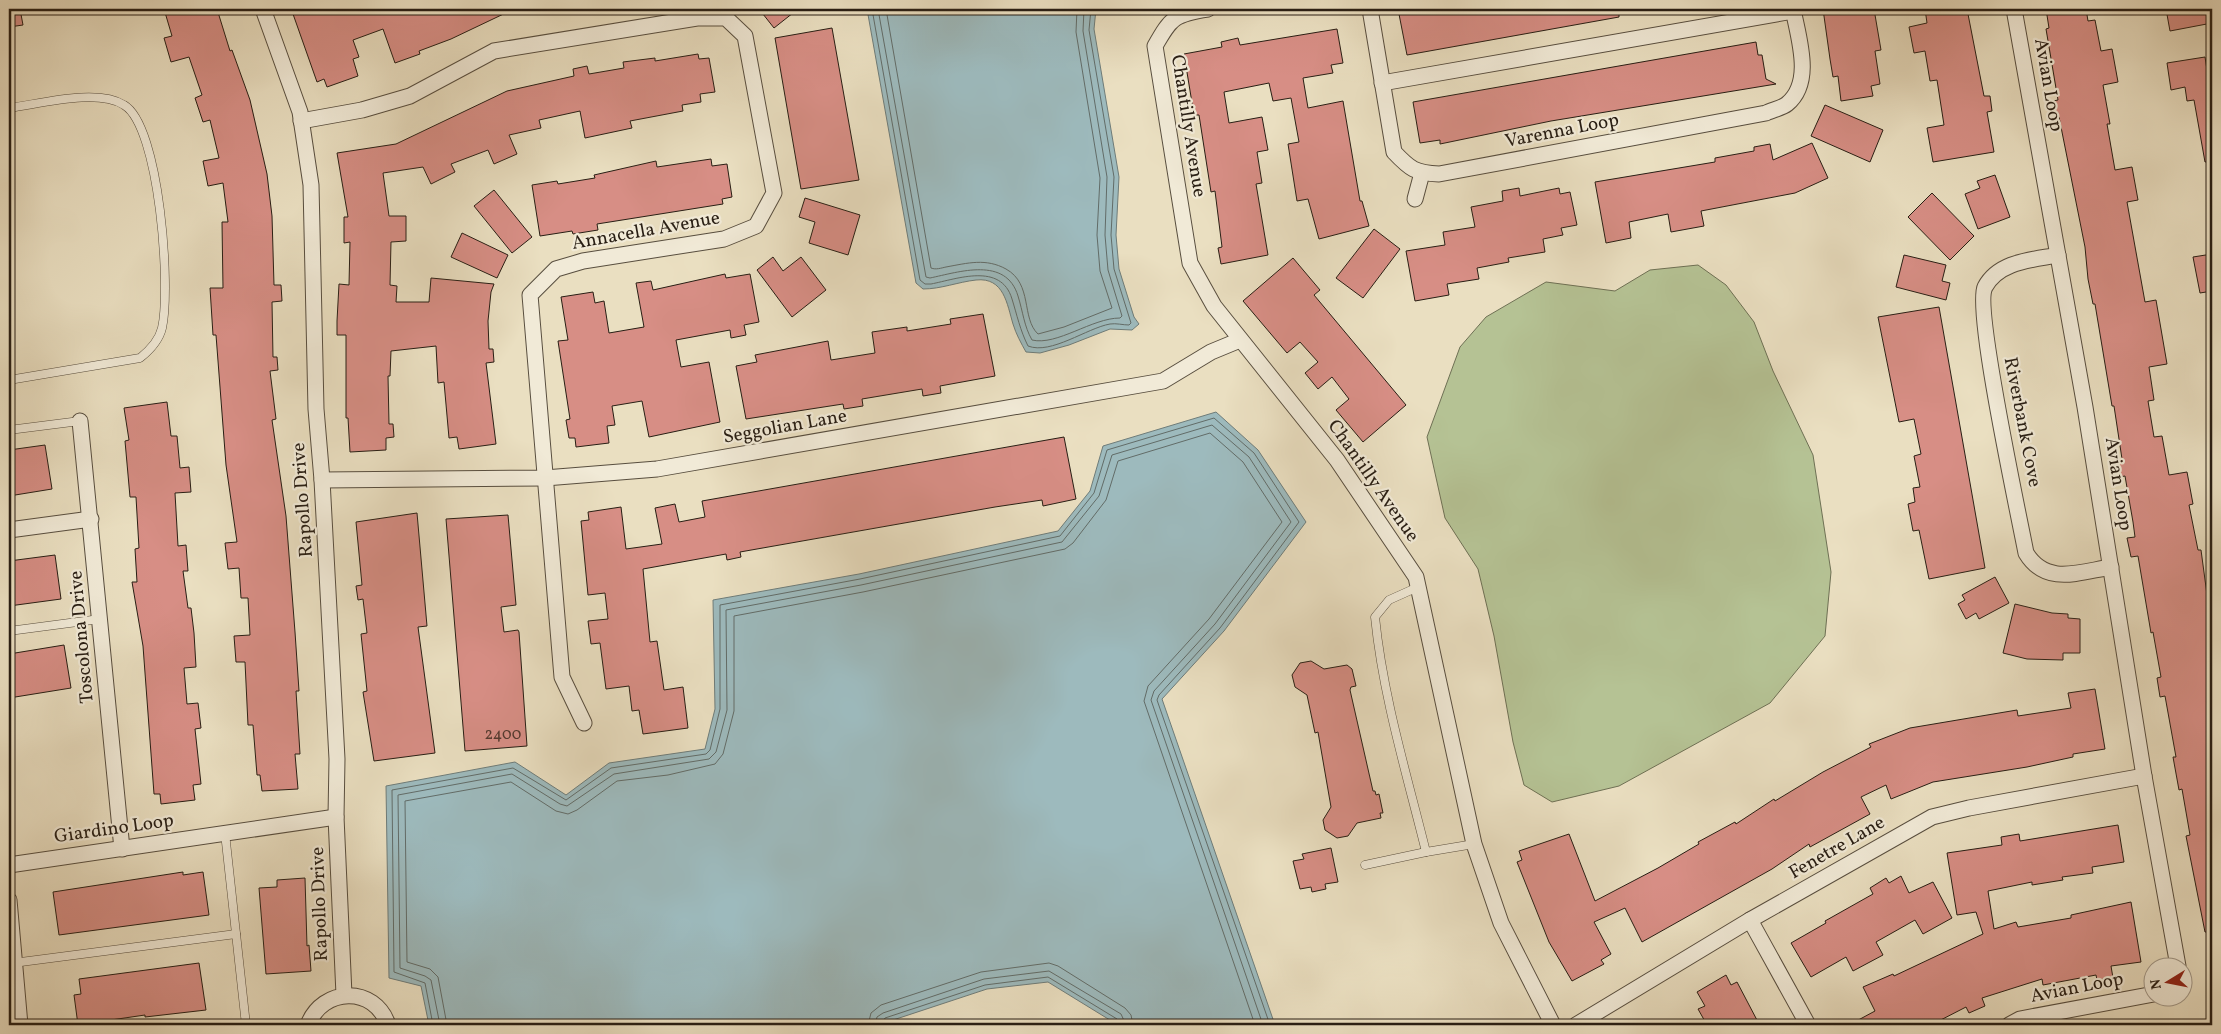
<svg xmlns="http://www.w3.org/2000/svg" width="2221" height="1034" font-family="Vollkorn,serif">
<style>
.green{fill:#b5c294;stroke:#6e7054}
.water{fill:#9dbabd;stroke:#6e7c79}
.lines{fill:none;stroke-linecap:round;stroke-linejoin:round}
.shore{stroke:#626c68;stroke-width:1}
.building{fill:#d78e85;stroke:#281e14}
.service-casing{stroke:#584e3f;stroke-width:9}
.minor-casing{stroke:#584e3f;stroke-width:17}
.service{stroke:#f1ead7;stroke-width:8}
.minor{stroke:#f1ead7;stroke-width:15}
.labels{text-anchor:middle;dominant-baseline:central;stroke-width:4.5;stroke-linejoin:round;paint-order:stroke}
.number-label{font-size:16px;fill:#543a30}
.street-label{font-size:19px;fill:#281e14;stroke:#f1ead7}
</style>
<rect width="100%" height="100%" fill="#eadfc1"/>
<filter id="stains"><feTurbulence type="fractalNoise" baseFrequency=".004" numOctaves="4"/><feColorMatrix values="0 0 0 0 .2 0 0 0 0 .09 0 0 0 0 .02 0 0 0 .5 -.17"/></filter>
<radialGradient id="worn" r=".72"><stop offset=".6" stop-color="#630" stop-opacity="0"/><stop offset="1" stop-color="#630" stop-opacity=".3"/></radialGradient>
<polygon class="green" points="1698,265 1726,285 1754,322 1773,371 1813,455 1831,572 1825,636 1770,703 1619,786 1552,802 1524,785 1513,742 1494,636 1478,569 1445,518 1427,437 1460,347 1486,317 1546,282 1615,291 1650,270"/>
<g class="water">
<path d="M867,9H1096L1094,29L1119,177L1116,235L1119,269L1134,317L1139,324L1132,330L1110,329L1069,345L1040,353L1026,352C1021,343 1016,334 1013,324C1007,304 1004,277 976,280C958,282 941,289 923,289L916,283Z"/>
<polygon points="1216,412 1258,450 1306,522 1224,631 1162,699 1275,1025 1118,1025 1048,982 987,989 878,1025 429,1025 421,986 389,978 386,786 515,762 566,795 609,763 705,749 715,709 713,600 859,574 1058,531 1090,491 1103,446"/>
</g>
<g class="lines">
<g class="shore">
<path d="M872,9L920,280L925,284H931C957,279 1001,262 1012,299C1017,315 1020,330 1028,346C1051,355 1087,328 1110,324C1116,323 1123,325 1129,325L1131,323L1114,269L1111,235L1114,177L1089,30L1091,9"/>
<path d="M878,9L926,277L930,278C959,272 1006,256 1018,296C1023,312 1024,326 1032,340C1057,346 1092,318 1120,318L1122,316L1108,270L1105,235L1107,177L1083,31L1084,9"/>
<path d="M886,9L931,268C936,270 941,268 946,267C968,263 986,258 1006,269C1033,284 1021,318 1038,334L1064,327L1112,308L1100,271L1097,235L1100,178L1076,32L1077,9"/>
<polyline points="433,1025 425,983 394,972 392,790 513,768 566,800 611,768 706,754 710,750 720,709 720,605 860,579 1060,536 1094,493 1107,450 1214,418 1254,453 1299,522 1220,628 1159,695 1157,700 1270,1025"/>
<polyline points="440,1025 431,980 425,976 400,968 398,795 512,774 560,804 567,806 614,774 709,759 716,752 727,710 726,610 861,585 1062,542 1099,496 1112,455 1212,425 1249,457 1291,522 1215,624 1154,691 1151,700 1263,1025"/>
<polyline points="447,1025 438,977 430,969 407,962 405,801 511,782 556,811 568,814 577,810 617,781 668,775 715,764 723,754 734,711 734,616 863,592 1065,549 1073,543 1106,500 1118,461 1210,433 1243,462 1282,522 1209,619 1148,686 1144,701 1255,1025"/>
<polyline points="868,1025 871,1013 881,1005 981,972 1049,963 1058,966 1125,1008 1131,1015 1133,1025"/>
<polyline points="875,1025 877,1017 883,1013 984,979 1049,971 1121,1014 1126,1025"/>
<polyline points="881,1025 885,1018 985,985 1048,977 1117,1019 1120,1025"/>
</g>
</g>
<g class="building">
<polygon points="9,9 20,9 23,25 9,27"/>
<polygon points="164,9 217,9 230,51 232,50 250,100 267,174 272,216 274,285 281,285 282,301 272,302 273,357 277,357 278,370 270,371 276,419 272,420 286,516 295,632 299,691 296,691 300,754 295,754 298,789 262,791 260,775 257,775 253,725 248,725 245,662 236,662 234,636 250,635 248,598 241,598 239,568 228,569 225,543 237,542 226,465 216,335 213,335 210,288 223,288 222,222 228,222 223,183 208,186 203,161 219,158 210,120 203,122 195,98 202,95 189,57 171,62 164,38 172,36"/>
<polygon points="307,9 514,9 451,39 419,51 420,54 395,63 383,29 353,40 359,57 353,59 358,76 327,87 324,79 317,82 293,14"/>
<polygon points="759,9 798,9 774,28"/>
<polygon points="1398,9 1619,9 1619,17 1407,55"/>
<polygon points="1823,9 1874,9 1881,50 1875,51 1880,84 1871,86 1873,96 1841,101 1838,76 1833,77 1830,59"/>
<polygon points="1925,9 1967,9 1984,96 1990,96 1992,111 1987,112 1994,152 1933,162 1927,128 1944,125 1937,80 1930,81 1925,51 1914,53 1909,27 1927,23"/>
<polygon points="2046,9 2086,9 2088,21 2095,20 2101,51 2112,49 2118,82 2103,85 2110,124 2107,124 2115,170 2132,167 2138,200 2127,202 2145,302 2156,300 2167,364 2149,367 2154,400 2148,401 2154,437 2162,436 2169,475 2187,472 2193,504 2189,505 2198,550 2201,550 2212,632 2212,932 2205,932 2186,836 2190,835 2182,789 2179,790 2173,757 2176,757 2165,696 2160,697 2157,678 2161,677 2153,632 2151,633 2138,556 2131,557 2127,538 2135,537 2133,522 2125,476 2119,477 2115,460 2122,459 2114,406 2112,406 2095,304 2093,304 2088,279 2085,247 2059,117 2056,118 2053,101 2058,100 2046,29 2049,28"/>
<polygon points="2166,9 2209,9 2212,23 2170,31"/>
<polygon points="832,28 859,180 801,189 775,38"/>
<polygon points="1337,29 1343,63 1331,65 1333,73 1303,78 1308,108 1343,101 1360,201 1362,201 1369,226 1319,239 1308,199 1297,201 1288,144 1299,142 1291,98 1273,101 1269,83 1224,92 1229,123 1262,117 1268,150 1257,152 1262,183 1256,184 1268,255 1221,264 1218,248 1222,247 1215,191 1211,192 1199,115 1194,115 1184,54 1222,47 1221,42 1238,38 1240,45"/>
<polygon points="1756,42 1758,55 1762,55 1766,79 1776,84 1551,121 1440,144 1440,140 1420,143 1413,102"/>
<polygon points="698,54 699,59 709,58 715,92 700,94 701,102 682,105 683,111 630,121 632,128 585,138 580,111 539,120 541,128 509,135 517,154 494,164 488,150 451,164 455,172 431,184 423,167 383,173 389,216 406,216 406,241 391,242 390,285 397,286 396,302 429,302 431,278 494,284 491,292 488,321 489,349 493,349 494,362 486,363 496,444 459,449 457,437 449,438 444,382 438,383 436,346 391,351 390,376 388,376 389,424 393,424 394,437 386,438 386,450 350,452 348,418 346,418 346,335 337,335 337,321 339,284 349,285 350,242 344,243 344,217 348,217 337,153 396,144 507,91 574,76 573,69 587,66 589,74 624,68 623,62 655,58 655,61"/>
<polygon points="2205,57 2207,70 2212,69 2212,161 2205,162 2194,100 2187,101 2185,87 2171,90 2167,63"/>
<polygon points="1825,105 1883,130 1870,162 1811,136"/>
<polygon points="1812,143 1828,178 1795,193 1701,211 1704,226 1671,232 1668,214 1629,222 1631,238 1606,243 1595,182 1715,162 1715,158 1754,151 1754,147 1770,144 1773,160"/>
<polygon points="711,159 712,166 727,164 732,197 722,199 723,204 597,224 598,230 573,234 572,231 540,236 532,185 557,181 558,184 595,178 594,175 656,161 657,167"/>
<polygon points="1995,175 2010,217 1978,229 1965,194 1980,188 1977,181"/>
<polygon points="1519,188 1520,196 1559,188 1560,194 1570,192 1577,225 1561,228 1563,235 1543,239 1545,252 1508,258 1509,262 1477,268 1479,279 1447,284 1449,295 1415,301 1406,251 1445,245 1443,232 1475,227 1471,207 1503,201 1502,191"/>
<polygon points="494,190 532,237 512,253 474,206"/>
<polygon points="1932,193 1974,236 1950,260 1908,217"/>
<polygon points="805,198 860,215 848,255 809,243 815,222 799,217"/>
<polygon points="1374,229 1400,249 1363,298 1336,278"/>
<polygon points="462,233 508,255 497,278 451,257"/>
<polygon points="2212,254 2212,291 2200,293 2193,257"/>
<polygon points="1904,255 1946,265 1942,281 1950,283 1946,300 1896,287"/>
<polygon points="773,257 783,271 801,257 826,290 792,317 757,270"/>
<polygon points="1293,258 1320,290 1314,295 1406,405 1363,442 1336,410 1349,399 1332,377 1318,389 1305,373 1318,362 1300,342 1287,353 1243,301"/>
<polygon points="725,274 726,278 750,274 759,322 744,325 746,335 731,338 730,330 676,340 681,367 709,362 720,422 649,437 642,401 612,406 615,425 607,426 609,443 576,447 575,438 569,438 566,420 570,419 558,341 568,340 561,297 593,292 595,303 604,301 609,333 644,327 636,283 651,281 653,290"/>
<polygon points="1939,307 1985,568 1929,579 1919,530 1913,531 1908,504 1915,502 1913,488 1920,487 1914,456 1921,454 1914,419 1899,422 1878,317"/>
<polygon points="983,314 995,376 940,386 941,393 923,396 922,389 862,399 863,406 844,409 843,404 746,419 736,366 757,362 755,355 828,341 831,360 875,353 872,332 907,327 907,331 951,324 950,319"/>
<polygon points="167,402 171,436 177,436 180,468 189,467 191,492 175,493 178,546 186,545 188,571 183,571 188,608 191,608 194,633 196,667 184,668 187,704 198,703 201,728 195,729 201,784 193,785 195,800 161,804 160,794 154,794 143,646 132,582 137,582 135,549 139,548 136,497 130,497 125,441 129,440 124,408"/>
<polygon points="1064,437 1076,499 1043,506 1042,500 995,507 740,552 741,557 727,560 726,554 643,569 650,642 657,641 664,690 683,687 688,728 643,734 639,710 632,711 629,686 606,689 600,643 591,644 588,621 608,619 605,593 588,595 581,521 589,520 588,512 621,507 626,549 662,544 655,508 675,504 679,522 705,517 702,501"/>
<polygon points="45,445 52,489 9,496 9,450"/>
<polygon points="417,513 427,626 418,627 435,753 374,761 363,692 367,691 361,634 367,633 363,599 358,600 356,586 362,585 356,522"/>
<polygon points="508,515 516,605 501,607 504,632 518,630 519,632 527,746 465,751 446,519"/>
<polygon points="55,555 61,599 9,606 9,561"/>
<polygon points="1995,577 2009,603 1979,619 1976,613 1966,619 1958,604 1965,600 1962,595"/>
<polygon points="2015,604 2052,613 2068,614 2068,618 2080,619 2080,653 2063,653 2063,660 2027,659 2003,653"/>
<polygon points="64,645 71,688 9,698 9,654"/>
<polygon points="1311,661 1324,669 1347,665 1352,669 1356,686 1351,687 1350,690 1373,791 1375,791 1376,795 1379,794 1383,813 1380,813 1381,818 1357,823 1348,836 1337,838 1325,830 1323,820 1331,807 1318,732 1315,733 1307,695 1295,687 1292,675 1300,663"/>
<polygon points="2095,689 2105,749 2073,754 2073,757 2027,767 1933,782 1891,799 1886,785 1861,797 1870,814 1810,847 1809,844 1772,869 1642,942 1625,908 1594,922 1611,954 1601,960 1604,964 1572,981 1549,942 1517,862 1522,860 1519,851 1569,834 1595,901 1658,868 1699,844 1698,842 1735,822 1736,824 1774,799 1775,801 1823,772 1871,747 1869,744 1910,728 2017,710 2018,716 2071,708 2068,693"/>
<polygon points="2118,825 2124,862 2092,867 2093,873 2062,877 2063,880 2032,885 2032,882 1988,891 1994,929 2016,922 2018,927 2071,918 2071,915 2131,902 2141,962 2111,966 2113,978 2097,980 2096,975 2043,985 2042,979 1982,998 1985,1006 1969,1013 1966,1007 1931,1025 1849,1025 1875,1011 1863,987 1893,974 1894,976 1983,934 1976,912 1957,915 1947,853 2002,845 2001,837 2019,834 2020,841"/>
<polygon points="1331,848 1338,882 1325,884 1326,889 1312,892 1311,887 1300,889 1293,861 1304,859 1302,854"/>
<polygon points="183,872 183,875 203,872 209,915 59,935 53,892"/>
<polygon points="1901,876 1909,893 1933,882 1952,918 1923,934 1915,920 1876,942 1883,955 1853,971 1846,957 1811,977 1791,943 1826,923 1825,921 1873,894 1870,888 1886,878 1889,883"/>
<polygon points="305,878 307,946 309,945 311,971 266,974 259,888 277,887 277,880"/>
<polygon points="199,963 206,1010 145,1017 145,1015 104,1021 104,1024 78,1025 74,995 81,994 79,979"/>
<polygon points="1726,975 1731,985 1737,982 1758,1022 1750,1025 1707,1025 1698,1009 1705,1006 1697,992"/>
</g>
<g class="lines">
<defs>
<g id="service">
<path d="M9,108C40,104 97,88 124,105C160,126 171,289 162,328C159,341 150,350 140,358L9,380"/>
<polyline points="9,430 80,421"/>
<path d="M1418,587L1389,600L1375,617C1383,697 1407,775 1426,852L1474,844"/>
<polyline points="9,631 100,619"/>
<polyline points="225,833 246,1025"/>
<polyline points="1365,865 1426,852"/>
<polyline points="13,963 236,934"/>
</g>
<g id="minor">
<polyline points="263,9 300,112 311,185 316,409 322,480 337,759 336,817 344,995"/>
<path d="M1208,9C1174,14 1171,18 1155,46L1190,263L1214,306L1337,460L1416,577L1474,844L1501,923L1553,1025"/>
<path d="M1370,9L1394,152C1410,169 1415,173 1439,174L1766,113C1772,110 1782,108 1787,104C1814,82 1798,37 1793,9"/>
<polyline points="2014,9 2085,407 2144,776 2178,966"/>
<polyline points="1382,83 1793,11"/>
<polyline points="301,121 362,110 410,96 494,51 697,18 726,18 745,36 774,193 756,226 724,239 583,261 556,269 530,295 562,677 584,723"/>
<polyline points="1415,199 1422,173"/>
<path d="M2058,255C2032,260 1999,261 1985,287C1974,308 2019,516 2026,553C2046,586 2079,572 2111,567"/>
<polyline points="80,421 122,849"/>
<polyline points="322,480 545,478 657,469 1163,381 1211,352 1240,340"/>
<polyline points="9,530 91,519"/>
<polyline points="9,865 336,817"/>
<polyline points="9,900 20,1025"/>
<polyline points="1750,920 1808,1025"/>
<path d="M308,1025C322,987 375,985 388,1025"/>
<polyline points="1576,1025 1750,920 1932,817 1969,808 2144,776"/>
<polyline points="2009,1025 2020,1019 2154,994"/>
</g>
</defs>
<use href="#service" class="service-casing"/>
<use href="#minor" class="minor-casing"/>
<use href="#service" class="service"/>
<use href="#minor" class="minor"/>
</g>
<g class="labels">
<g class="number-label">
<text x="503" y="735">2400</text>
</g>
<g class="street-label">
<text transform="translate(2048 85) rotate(80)">Avian Loop</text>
<text transform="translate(1188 126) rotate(81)">Chantilly Avenue</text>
<text transform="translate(1562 131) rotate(-11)">Varenna Loop</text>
<text transform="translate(646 231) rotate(-10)">Annacella Avenue</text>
<text transform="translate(2022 422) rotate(79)">Riverbank Cove</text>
<text transform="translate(785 427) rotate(-10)">Seggolian Lane</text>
<text transform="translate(1373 481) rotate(55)">Chantilly Avenue</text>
<text transform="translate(2118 484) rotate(81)">Avian Loop</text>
<text transform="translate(303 500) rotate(-94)">Rapollo Drive</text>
<text transform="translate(82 637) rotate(-95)">Toscolona Drive</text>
<text transform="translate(114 829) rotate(-8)">Giardino Loop</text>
<text transform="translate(1837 848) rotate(-30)">Fenetre Lane</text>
<text transform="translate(320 904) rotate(-92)">Rapollo Drive</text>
<text transform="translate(2077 988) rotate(-11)">Avian Loop</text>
</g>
</g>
<rect width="2221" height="1034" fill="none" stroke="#eadfc1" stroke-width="30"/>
<rect x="10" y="10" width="2201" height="1014" fill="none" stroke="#281e14" stroke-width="2.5"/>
<rect x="15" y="15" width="2191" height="1004" fill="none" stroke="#281e14"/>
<g transform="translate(2168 982) rotate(260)"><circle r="24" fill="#f1ead7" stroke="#a19889"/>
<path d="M0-4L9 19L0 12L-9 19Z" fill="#8f2418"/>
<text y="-8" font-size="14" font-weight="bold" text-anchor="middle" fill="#281e14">N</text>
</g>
<rect width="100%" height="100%" filter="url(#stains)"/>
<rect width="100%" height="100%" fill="url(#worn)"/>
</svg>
